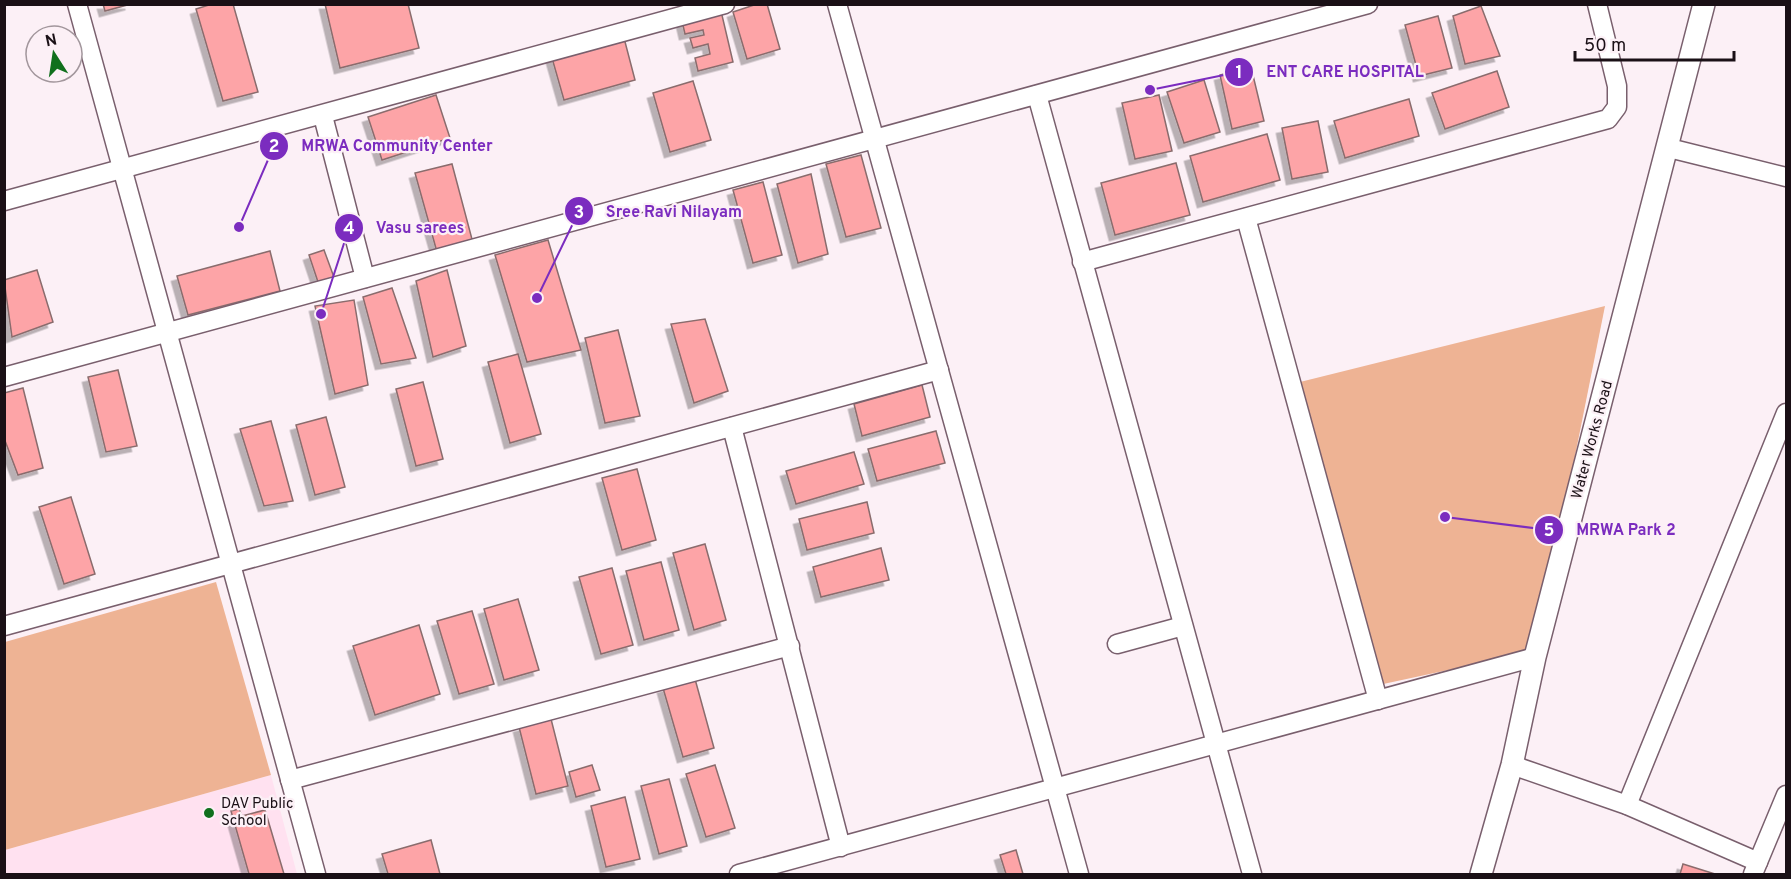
<svg xmlns="http://www.w3.org/2000/svg" width="1791" height="879" font-family="Overpass,sans-serif">
<style>
.built{fill:#ffe1f0}
.green{fill:#eeb394}
.building{fill:#fda4a7;stroke:#8a6c6d;stroke-width:1.5;filter:url(#shadow)}
.lines{fill:none;stroke-linecap:round;stroke-linejoin:round}
.minor-casing{stroke:#795f6d;stroke-width:21}
.tertiary-casing{stroke:#795f6d;stroke-width:24}
.minor{stroke:#fff;stroke-width:18}
.tertiary{stroke:#fff;stroke-width:21}
.poi-dot{fill:#10701d;stroke:#fcf0f6;stroke-width:2}
.labels{text-anchor:middle;dominant-baseline:central;stroke-width:4.5;stroke-linejoin:round;paint-order:stroke}
.street-label{font-size:15px;fill:#1a1016;stroke:#fcf0f6}
.poi-label{font-size:15px;fill:#1a1016;stroke:#fcf0f6;text-anchor:start}
.leader{fill:none;stroke:#7b2cbf;stroke-width:2}
.callout-dot{fill:#7b2cbf;stroke:#fcf0f6;stroke-width:2}
.mark-label{font-size:18px;text-anchor:middle;font-weight:bold;fill:#fff}
.callout-label{font-size:16px;text-anchor:middle;font-weight:bold;fill:#7b2cbf;stroke:#fcf0f6;stroke-width:4.5;stroke-linejoin:round;paint-order:stroke}
</style>
<defs>
<filter id="shadow"><feDropShadow dx="-5.5" dy="5.5" stdDeviation="0" flood-color="#0004"/></filter>
</defs>
<rect width="100%" height="100%" fill="#fcf0f6"/>
<polygon class="built" points="271,775 297,874 5,874 5,850"/>
<g class="green">
<polygon points="1605,306 1536,651 1374,686 1292,384"/>
<polygon points="216,582 271,775 5,850 5,642"/>
</g>
<g class="building">
<polygon points="103,4 131,4 105,11"/>
<polygon points="212,4 233,4 258,92 223,101 196,9"/>
<polygon points="325,4 408,4 419,48 340,68"/>
<polygon points="757,4 767,4 780,49 747,59 733,12"/>
<polygon points="1481,6 1500,56 1465,64 1453,16"/>
<polygon points="721,11 733,62 698,71 695,58 710,54 708,44 693,48 690,38 704,35 703,30 685,34 682,21"/>
<polygon points="1438,16 1452,68 1419,76 1405,25"/>
<polygon points="624,38 635,80 564,100 552,58"/>
<polygon points="1251,67 1264,121 1232,129 1220,75"/>
<polygon points="1497,71 1509,107 1445,129 1432,93"/>
<polygon points="1204,80 1220,132 1184,143 1167,92"/>
<polygon points="693,81 711,140 670,152 653,93"/>
<polygon points="436,95 450,138 382,160 368,117"/>
<polygon points="1159,95 1172,151 1135,159 1122,103"/>
<polygon points="1409,99 1419,136 1345,158 1334,121"/>
<polygon points="1318,121 1328,172 1292,179 1282,128"/>
<polygon points="1267,134 1280,180 1203,202 1190,156"/>
<polygon points="861,155 881,228 846,237 826,164"/>
<polygon points="1176,163 1190,215 1115,235 1101,183"/>
<polygon points="452,164 473,243 437,252 415,173"/>
<polygon points="811,174 828,254 798,263 777,184"/>
<polygon points="763,182 782,255 753,263 733,190"/>
<polygon points="548,240 581,350 527,362 495,255"/>
<polygon points="324,250 335,280 319,285 309,255"/>
<polygon points="270,251 280,291 188,315 177,276"/>
<polygon points="37,270 53,322 12,337 4,280"/>
<polygon points="447,270 466,346 433,357 416,281"/>
<polygon points="392,288 416,358 381,364 363,297"/>
<polygon points="354,300 368,385 335,394 315,306"/>
<polygon points="705,319 728,391 694,403 671,324"/>
<polygon points="618,330 640,416 605,423 585,338"/>
<polygon points="518,354 541,434 510,443 488,362"/>
<polygon points="118,370 137,446 106,452 88,377"/>
<polygon points="423,382 443,459 416,466 396,389"/>
<polygon points="922,385 930,417 862,436 854,404"/>
<polygon points="23,388 43,468 18,475 4,438 4,393"/>
<polygon points="326,417 345,487 315,495 296,425"/>
<polygon points="271,421 293,501 264,506 240,429"/>
<polygon points="936,431 945,463 877,481 868,449"/>
<polygon points="854,452 864,484 796,504 786,471"/>
<polygon points="637,469 656,540 622,550 602,478"/>
<polygon points="71,497 95,574 64,584 39,507"/>
<polygon points="867,502 874,533 807,550 799,519"/>
<polygon points="705,544 726,620 694,630 673,553"/>
<polygon points="881,548 889,580 821,597 813,567"/>
<polygon points="661,562 679,630 644,640 626,571"/>
<polygon points="612,568 633,645 601,654 579,577"/>
<polygon points="518,599 539,670 504,680 484,609"/>
<polygon points="472,611 494,684 459,694 437,621"/>
<polygon points="419,625 440,694 375,715 353,646"/>
<polygon points="695,679 714,748 683,757 663,688"/>
<polygon points="551,719 568,786 536,794 519,727"/>
<polygon points="592,765 600,790 576,797 569,772"/>
<polygon points="715,765 735,828 706,837 686,774"/>
<polygon points="669,779 687,846 659,854 641,786"/>
<polygon points="625,797 640,859 606,867 591,806"/>
<polygon points="239,809 242,816 265,810 284,874 249,874 231,811"/>
<polygon points="431,840 440,874 388,874 382,854"/>
<polygon points="1016,850 1023,874 1006,874 1000,855"/>
<polygon points="1683,864 1715,874 1680,874"/>
</g>
<g class="lines">
<defs>
<g id="minor">
<polyline points="77,4 316,874"/>
<polyline points="837,4 1079,874"/>
<polyline points="1037,95 1252,874"/>
<polyline points="323,116 365,278"/>
<polyline points="1669,148 1786,177"/>
<polyline points="4,201 725,4"/>
<polyline points="1246,218 1378,700"/>
<polyline points="1082,262 1608,119 1617,107 1617,86 1597,4"/>
<polyline points="4,377 1368,4"/>
<polyline points="732,427 841,847"/>
<polyline points="4,626 939,370"/>
<polyline points="1117,644 1183,626"/>
<polyline points="1512,765 1627,805 1758,862"/>
<polyline points="290,780 790,646"/>
<polyline points="1627,805 1786,413"/>
<polyline points="739,874 1535,657"/>
<polyline points="1753,874 1786,795"/>
</g>
<polyline id="tertiary" points="1481,874 1512,765 1535,657 1704,4"/>
</defs>
<use href="#minor" class="minor-casing"/>
<use href="#tertiary" class="tertiary-casing"/>
<use href="#minor" class="minor"/>
<use href="#tertiary" class="tertiary"/>
</g>
<circle class="poi-dot" cx="209" cy="813" r="6"/>
<g class="labels">
<g class="street-label">
<text transform="translate(1593 440) rotate(-75)">Water Works Road</text>
</g>
<g class="poi-label">
<text x="221" y="804">DAV Public<tspan x="221" dy="17">School</tspan></text>
</g>
</g>
<path class="leader" d="M1150 90L1239 72M239 227L274 146M537 298L579 211M321 314L349 228M1445 517L1549 530"/>
<g class="callout-dot">
<circle cx="1150" cy="90" r="6"/>
<circle cx="239" cy="227" r="6"/>
<circle cx="537" cy="298" r="6"/>
<circle cx="321" cy="314" r="6"/>
<circle cx="1445" cy="517" r="6"/>
<circle cx="1239" cy="72" r="15"/>
<circle cx="274" cy="146" r="15"/>
<circle cx="579" cy="211" r="15"/>
<circle cx="349" cy="228" r="15"/>
<circle cx="1549" cy="530" r="15"/>
</g>
<g class="mark-label">
<text x="1239" y="78">1</text>
<text x="274" y="152">2</text>
<text x="579" y="218">3</text>
<text x="349" y="234">4</text>
<text x="1549" y="536">5</text>
</g>
<g class="callout-label">
<text x="1345" y="77">ENT CARE HOSPITAL</text>
<text x="397" y="151">MRWA Community Center</text>
<text x="674" y="217">Sree Ravi Nilayam</text>
<text x="420" y="233">Vasu sarees</text>
<text x="1626" y="535">MRWA Park 2</text>
</g>
<rect width="1791" height="879" fill="none" stroke="#1a1016" stroke-width="12"/>
<g transform="translate(54 54) rotate(348)"><circle r="28" fill="#fcf0f6" stroke="#a2969c" stroke-width="1.5"/>
<path d="M0-4.5L10 22L0 15L-10 22Z" fill="#10701d"/>
<text y="-9" font-size="16" font-weight="bold" text-anchor="middle" fill="#1a1016">N</text>
</g>
<path d="M1575 51v9h159v-9" fill="none" stroke="#1a1016" stroke-width="3"/>
<text x="1584" y="51" font-size="18" fill="#1a1016" stroke="#fcf0f6" stroke-width="4.5" paint-order="stroke">50 m</text>
</svg>
